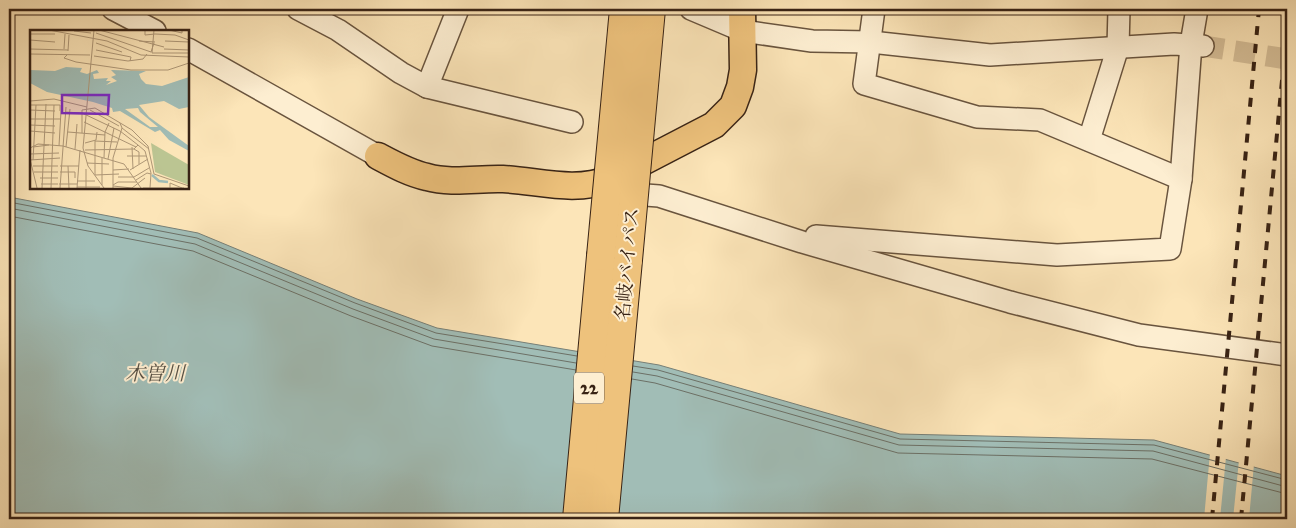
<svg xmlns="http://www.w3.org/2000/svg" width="1296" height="528" font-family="'IM FELL Great Primer','Noto Serif JP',serif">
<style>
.water{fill:#a1bdb6;stroke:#777f76}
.pier{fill:#fce5b8}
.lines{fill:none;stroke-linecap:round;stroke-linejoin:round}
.shore{stroke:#6c7066;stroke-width:1}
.minor-tunnel{stroke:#d5be97;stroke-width:21;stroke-dasharray:21 11;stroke-linecap:butt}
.minor-casing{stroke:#69543e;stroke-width:24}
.major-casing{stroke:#382315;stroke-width:29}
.highway-casing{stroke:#382315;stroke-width:30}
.minor{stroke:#fdeed1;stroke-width:21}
.major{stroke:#eec27c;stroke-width:26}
.highway{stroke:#eec27c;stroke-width:28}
.rail{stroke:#382315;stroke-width:4;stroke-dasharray:9 9;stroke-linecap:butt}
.highway-bridge-casing{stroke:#382315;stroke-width:30;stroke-linecap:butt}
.highway-bridge{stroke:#eec27c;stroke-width:28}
.labels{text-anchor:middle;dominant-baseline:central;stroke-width:4;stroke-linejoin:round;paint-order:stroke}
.shield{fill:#fdeed1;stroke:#73604d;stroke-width:1}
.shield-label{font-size:18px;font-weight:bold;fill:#382315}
.street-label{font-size:19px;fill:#382315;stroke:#fdeed1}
.water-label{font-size:20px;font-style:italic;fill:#585145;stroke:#fdeed1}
.inset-river{fill:none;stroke:#a1bdb6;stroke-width:2.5}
.inset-road{fill:none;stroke:#ae9777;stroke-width:1}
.view{fill:#7b2cbf;fill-opacity:0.15;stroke:#7b2cbf;stroke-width:2.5}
.inset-edge{fill:none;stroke:#382315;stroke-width:2.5}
</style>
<rect width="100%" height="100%" fill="#fce5b8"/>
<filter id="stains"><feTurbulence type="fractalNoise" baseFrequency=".004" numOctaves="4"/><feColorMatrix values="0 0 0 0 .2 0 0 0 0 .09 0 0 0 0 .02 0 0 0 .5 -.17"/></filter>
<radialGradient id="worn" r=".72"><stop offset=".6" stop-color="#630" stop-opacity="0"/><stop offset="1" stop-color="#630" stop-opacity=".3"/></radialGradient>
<polygon class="water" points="9,197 198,233 357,299 437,328 659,365 900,434 1154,440 1287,476 1287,519 9,519"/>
<g class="pier">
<polygon points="1210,453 1226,457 1220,519 1204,519"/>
<polygon points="1239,460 1254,464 1249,519 1233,519"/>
</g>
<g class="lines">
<g class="shore">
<polyline points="9,202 197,238 355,303 436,333 577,356"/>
<polyline points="9,208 195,244 353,309 434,339 576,363"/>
<polyline points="9,216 193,251 351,316 432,346 576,370"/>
<polyline points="633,366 658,370 900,439 1154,445 1287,480"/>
<polyline points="633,372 657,376 899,445 1153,451 1287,487"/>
<polyline points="632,379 655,383 898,453 1152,459 1287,494"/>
</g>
<polyline class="minor-tunnel" points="1203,46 1287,59"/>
<defs>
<g id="minor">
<polyline points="113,9 155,31"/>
<polyline points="298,9 338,30 401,73 427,87 572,122"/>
<polyline points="691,9 743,31 812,41 871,42 990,55 1174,44 1203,46"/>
<polyline points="874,9 864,84 977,117 1040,120 1181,179"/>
<polyline points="188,49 378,156"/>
<polyline points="427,87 458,9"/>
<polyline points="1089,140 1118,47 1119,9"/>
<polyline points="619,193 659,196 802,242 1010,302 1139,335 1287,355"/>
<polyline points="816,236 1057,255 1170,249 1181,179 1191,44 1197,9"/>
</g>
<path id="major" d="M378,156C393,164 409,173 427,177C452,184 478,178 503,179C539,181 575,193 610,179L714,125L733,106L740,87L743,70L742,9"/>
<g id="highway">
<polyline points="577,519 601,256"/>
<polyline points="604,519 628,260"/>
</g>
</defs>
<use href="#minor" class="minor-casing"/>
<use href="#major" class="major-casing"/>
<use href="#highway" class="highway-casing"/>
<use href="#minor" class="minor"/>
<use href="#major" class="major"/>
<use href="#highway" class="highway"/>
<g class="rail">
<polyline points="1212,519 1259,9"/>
<polyline points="1241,519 1287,27"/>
</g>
<defs>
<g id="highway-bridge">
<polyline points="601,256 624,9"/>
<polyline points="628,260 651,9"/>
</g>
</defs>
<use href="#highway-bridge" class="highway-bridge-casing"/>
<use href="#highway-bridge" class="highway-bridge"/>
</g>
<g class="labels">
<rect class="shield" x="574" y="372.5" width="30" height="31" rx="4"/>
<g class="shield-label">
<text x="589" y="388">22</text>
</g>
<g class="street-label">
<text transform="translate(627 264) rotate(-85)">名岐バイパス</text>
</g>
<g class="water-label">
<text x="155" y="373">木曽川</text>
</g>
</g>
<g transform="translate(30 30)">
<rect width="159" height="159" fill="#fce5b8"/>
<path d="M121,113L159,135V155L125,142Z" fill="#bbc592"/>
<path d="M36,37L52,38L50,42L57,44L67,40L69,43L63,44L64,49L78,48L76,51H81L76,55L87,51L81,47L86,45L81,40L116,41L109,44L111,49L116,54L132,56L159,47V77L149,79L134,71L109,75L119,87L159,116V121L139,110L130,100L125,102L90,81L83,82L82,78L63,72L17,62L0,53V40L25,41ZM108,78L110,82L128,97H120L95,79Z" fill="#a1bdb6" fill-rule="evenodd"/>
<path class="inset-river" d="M122,145L129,151L138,152"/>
<path class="inset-road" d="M19,0L77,11L111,25L159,27M64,0L53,118L58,136L74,158M69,0L134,17M115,0V5L125,4M124,0L122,23H159M139,0L152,3V0M44,1L61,3M66,3L121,22L124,13M0,4H25M125,4L145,5L159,10M0,10L25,12M109,11L125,12M135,11L159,12M66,13L92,22M0,19L38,20M34,19L35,4M134,19L159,20M66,20L101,27L100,31M38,21L39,5M0,24L60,25M37,25L34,28L46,32L101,40H138L159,33M64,26L98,31L113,29L117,24M0,71L24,69L57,77M0,75H30V81M65,78L102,100L118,116L124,144L159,156M0,80L25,81M60,80L89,96M35,82L52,83L90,101M0,89H30M54,92L106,117M0,95L25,96M92,98L119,119M0,101L25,103M38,102L75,105M52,103V80L65,78M87,112L65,111V145L89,144M55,113L66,110L67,102M108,115L115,121L121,143L120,158M29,116L31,81M3,117L19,115M36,117L40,79M102,117L103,139M0,118L8,114L33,116L94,134L111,158M45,119L47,94M104,119L109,122V134M55,120L104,119L108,115L90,101M0,124L29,123M97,126H116M74,128L75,102L79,93M0,129L7,158M78,129L84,98M0,130L30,128M3,130L6,75M57,133L79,134M3,136H28M30,136H49M38,136L39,158M83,140L99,139M100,140L118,129M4,142H28M30,142H45V148M88,147H104L119,138M10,148H28M106,150L117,143L121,144M47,151H65M11,154H28M29,154H47M72,155V128M83,155L88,152H107M83,156L102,158L115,148M47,157H70M12,158L16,74M21,158L24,75M30,158L36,77M47,158L50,120M56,158V139M83,158V128L92,98L90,93M113,158H154M140,158V153L152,158"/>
<path class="view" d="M32,65H79L78,84L32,83Z"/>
<rect width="159" height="159" class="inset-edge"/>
</g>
<rect width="1296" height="528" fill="none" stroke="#fce5b8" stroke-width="30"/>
<rect x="10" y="10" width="1276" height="508" fill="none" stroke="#382315" stroke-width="2.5"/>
<rect x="15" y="15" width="1266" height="498" fill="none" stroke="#382315"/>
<rect width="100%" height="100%" filter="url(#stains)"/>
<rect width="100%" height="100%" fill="url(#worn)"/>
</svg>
